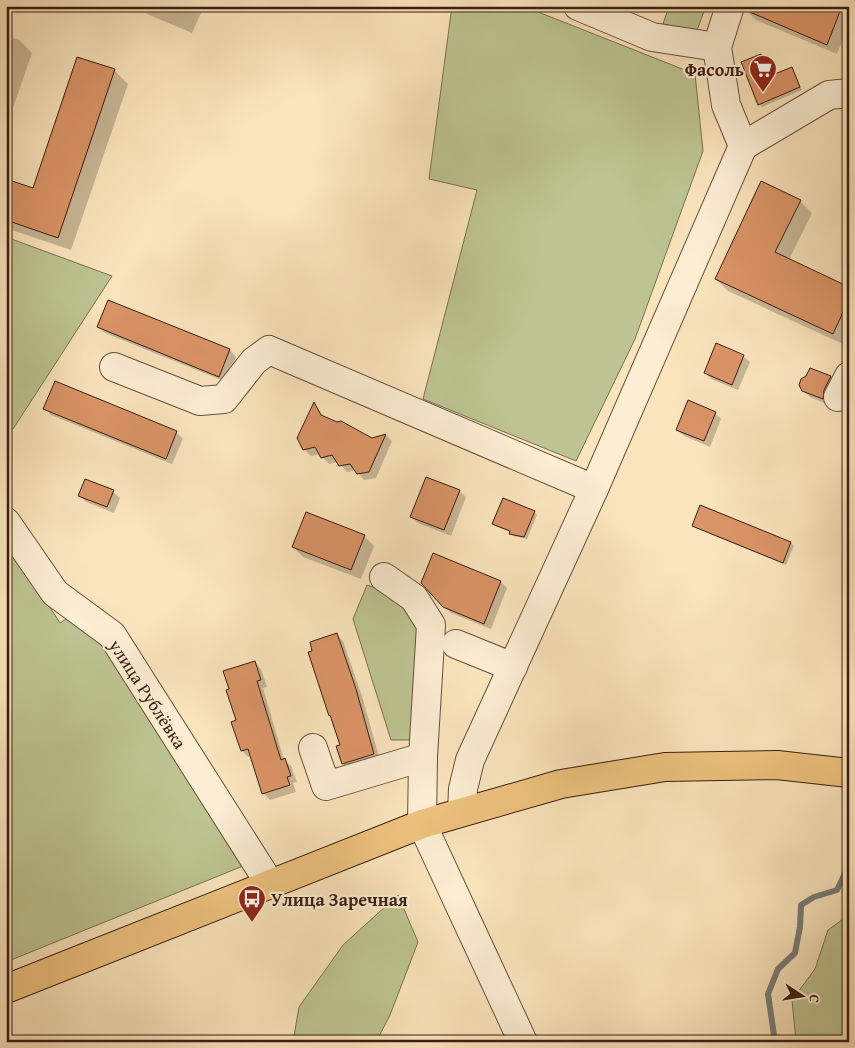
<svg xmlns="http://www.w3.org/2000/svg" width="855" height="1048" font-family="'Gentium Book Plus',serif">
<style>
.green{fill:#bdc491;stroke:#7a7051}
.shadow{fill:#0003}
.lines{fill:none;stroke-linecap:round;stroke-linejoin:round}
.stream{stroke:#797c78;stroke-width:6}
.building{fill:#da9467;stroke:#381d11}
.minor-casing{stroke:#684f3c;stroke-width:30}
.major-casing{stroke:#381d11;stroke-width:30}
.minor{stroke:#fcedd3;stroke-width:28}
.major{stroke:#edc27e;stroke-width:28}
.labels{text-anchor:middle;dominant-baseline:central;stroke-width:4.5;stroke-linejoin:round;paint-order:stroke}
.poi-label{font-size:18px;font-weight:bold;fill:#381d11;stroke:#fcedd3;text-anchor:end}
.street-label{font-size:18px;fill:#381d11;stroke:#fcedd3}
</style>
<rect width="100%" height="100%" fill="#fae4bc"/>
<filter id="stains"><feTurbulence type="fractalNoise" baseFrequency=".004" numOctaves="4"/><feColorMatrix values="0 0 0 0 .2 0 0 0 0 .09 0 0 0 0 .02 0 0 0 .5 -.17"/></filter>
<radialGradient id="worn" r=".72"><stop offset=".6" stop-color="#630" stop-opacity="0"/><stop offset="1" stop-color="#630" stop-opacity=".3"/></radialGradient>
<g class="green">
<polygon points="452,6 523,6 695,74 703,151 635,339 576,461 423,399 477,190 429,179"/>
<polygon points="669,6 706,6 696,33 663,24"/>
<polygon points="6,237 112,276 13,429 6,434"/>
<polygon points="6,539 60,623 80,610 243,866 6,962"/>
<polygon points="367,585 392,594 421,625 420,740 391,740 353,619"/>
<polygon points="398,895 418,942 390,1015 376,1042 293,1042 299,1007 343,945"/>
<polygon points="849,915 849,1042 796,1042 792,1000 815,969 828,930"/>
</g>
<g class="shadow">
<polygon points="140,6 204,6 192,33 147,14"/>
<polygon points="839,6 849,14 849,24 837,54 756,20 746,10"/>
<polygon points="6,36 19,40 32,53 6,128"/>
<polygon points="760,56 763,58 771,77 792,69 794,72 802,90 762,107 759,104"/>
<polygon points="78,58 115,71 128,84 71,250 6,228 6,180 33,189"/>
<polygon points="800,201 812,213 789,260 849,288 849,337 845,345 728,291 716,279"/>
<polygon points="108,301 230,350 236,357 226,382 105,333 98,327"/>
<polygon points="743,356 750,362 738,390 711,379 705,373"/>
<polygon points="811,369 831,377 837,384 829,405 810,397 803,390"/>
<polygon points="314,404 324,417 372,440 386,435 392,441 376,478 364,480 356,470 347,472 338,462 329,464 320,454 311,456 304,449"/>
<polygon points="45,408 176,432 183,439 172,464 51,415"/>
<polygon points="715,413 721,419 710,447 684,436 677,430"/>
<polygon points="459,491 466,497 451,536 418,523 412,517"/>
<polygon points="113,492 120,498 114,513 86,502 80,496"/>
<polygon points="701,507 791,543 794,546 786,565 696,528 693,526"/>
<polygon points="534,512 537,515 527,539 513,536 511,532 497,527 494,524"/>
<polygon points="364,536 374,546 361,579 303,557 293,547"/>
<polygon points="434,555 501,582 507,588 491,629 451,613 422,583"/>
<polygon points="337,635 343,641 362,696 380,760 349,770 343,764 342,746 333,718 330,715"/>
<polygon points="255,663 261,669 267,687 263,688 284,760 291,766 297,782 293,783 296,792 270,800 263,793 252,756 248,757 242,751 237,721"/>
</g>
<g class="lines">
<polyline class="stream" points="775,1042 768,994 778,969 795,953 800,927 801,905 814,897 837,890 849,865"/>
</g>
<g class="building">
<polygon points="745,6 842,6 827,45 745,10"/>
<polygon points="761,54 770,76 792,67 800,87 758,105 741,62"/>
<polygon points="77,57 115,69 58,238 6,220 6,179 33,188"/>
<polygon points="761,181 801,200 775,252 849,287 849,299 833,334 715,279"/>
<polygon points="108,300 230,349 219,377 97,327"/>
<polygon points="716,343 744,355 732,385 704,373"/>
<polygon points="810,368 831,376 824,390 823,399 802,391 799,385 801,379 806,376"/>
<polygon points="55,381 177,431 166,459 43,409"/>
<polygon points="688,400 716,412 704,441 676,430"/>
<polygon points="314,402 321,415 337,422 341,421 372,438 386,434 369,472 357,474 350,464 339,466 332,455 321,458 315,447 303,450 297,438"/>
<polygon points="426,477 460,490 444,530 410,517"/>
<polygon points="85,479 114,490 107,507 78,496"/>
<polygon points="503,498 535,511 524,537 509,534 510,531 492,524"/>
<polygon points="700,505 791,542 783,563 692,526"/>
<polygon points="306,512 365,535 351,570 292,547"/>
<polygon points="433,553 501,581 484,624 443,607 421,583"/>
<polygon points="337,633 356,689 374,754 342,764 336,746 340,745 330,715 329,716 308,652 312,651 310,642"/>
<polygon points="255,661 261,680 257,681 281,760 285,758 291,776 287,777 290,785 262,794 248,749 241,751 231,722 236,720 226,690 229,689 223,671"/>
</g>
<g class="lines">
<defs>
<g id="minor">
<polyline points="578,6 652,37 717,47"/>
<polyline points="730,6 717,47 726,105 743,146"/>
<polyline points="743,146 829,95 849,93"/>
<polyline points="114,367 200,401 224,399 254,361 269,350 594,489"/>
<polyline points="838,397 849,376"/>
<polyline points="6,522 55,593 112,635 270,884"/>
<polyline points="384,577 414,598 431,625 423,757 422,824 523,1042"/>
<polyline points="456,644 513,667"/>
<polyline points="313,748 326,786 423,757"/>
<polyline points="462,812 463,789 470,760 594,489 743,146"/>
</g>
<polyline id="major" points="6,989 422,824 561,784 665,767 777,765 849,773"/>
</defs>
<use href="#minor" class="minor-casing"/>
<use href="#major" class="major-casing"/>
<use href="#minor" class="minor"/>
<use href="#major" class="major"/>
</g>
<defs>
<symbol id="supermarket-pin" viewBox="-11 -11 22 30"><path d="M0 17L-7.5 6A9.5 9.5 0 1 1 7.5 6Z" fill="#8f2418" stroke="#fcedd3"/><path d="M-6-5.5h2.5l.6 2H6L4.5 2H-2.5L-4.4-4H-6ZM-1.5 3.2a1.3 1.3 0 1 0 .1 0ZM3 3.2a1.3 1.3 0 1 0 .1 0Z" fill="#fff"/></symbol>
<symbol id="bus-pin" viewBox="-11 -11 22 30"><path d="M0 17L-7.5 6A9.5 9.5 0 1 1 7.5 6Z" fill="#8f2418" stroke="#fcedd3"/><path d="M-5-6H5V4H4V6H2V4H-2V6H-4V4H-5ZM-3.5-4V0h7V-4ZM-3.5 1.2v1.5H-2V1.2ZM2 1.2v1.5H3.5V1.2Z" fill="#fff"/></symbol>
</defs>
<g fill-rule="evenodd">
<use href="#supermarket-pin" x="747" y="53" width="32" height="43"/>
<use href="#bus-pin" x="236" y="883" width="32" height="43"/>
</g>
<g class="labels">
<g class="poi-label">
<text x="744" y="69">Фасоль</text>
<text x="271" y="899" text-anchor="start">Улица Заречная</text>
</g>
<g class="street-label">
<text transform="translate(148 694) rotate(57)">улица Рублёвка</text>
</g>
</g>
<rect width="855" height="1048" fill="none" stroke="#fae4bc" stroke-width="25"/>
<rect x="8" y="8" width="840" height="1033" fill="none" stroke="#381d11" stroke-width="2.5"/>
<rect x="12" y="12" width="830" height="1023" fill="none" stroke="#381d11"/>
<g transform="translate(802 996) rotate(102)" stroke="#fcedd3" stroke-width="4" paint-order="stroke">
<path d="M0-4L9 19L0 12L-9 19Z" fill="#381d11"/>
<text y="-8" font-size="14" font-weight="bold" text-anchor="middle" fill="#381d11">С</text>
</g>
<rect width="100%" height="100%" filter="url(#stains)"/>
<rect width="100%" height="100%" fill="url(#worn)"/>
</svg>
